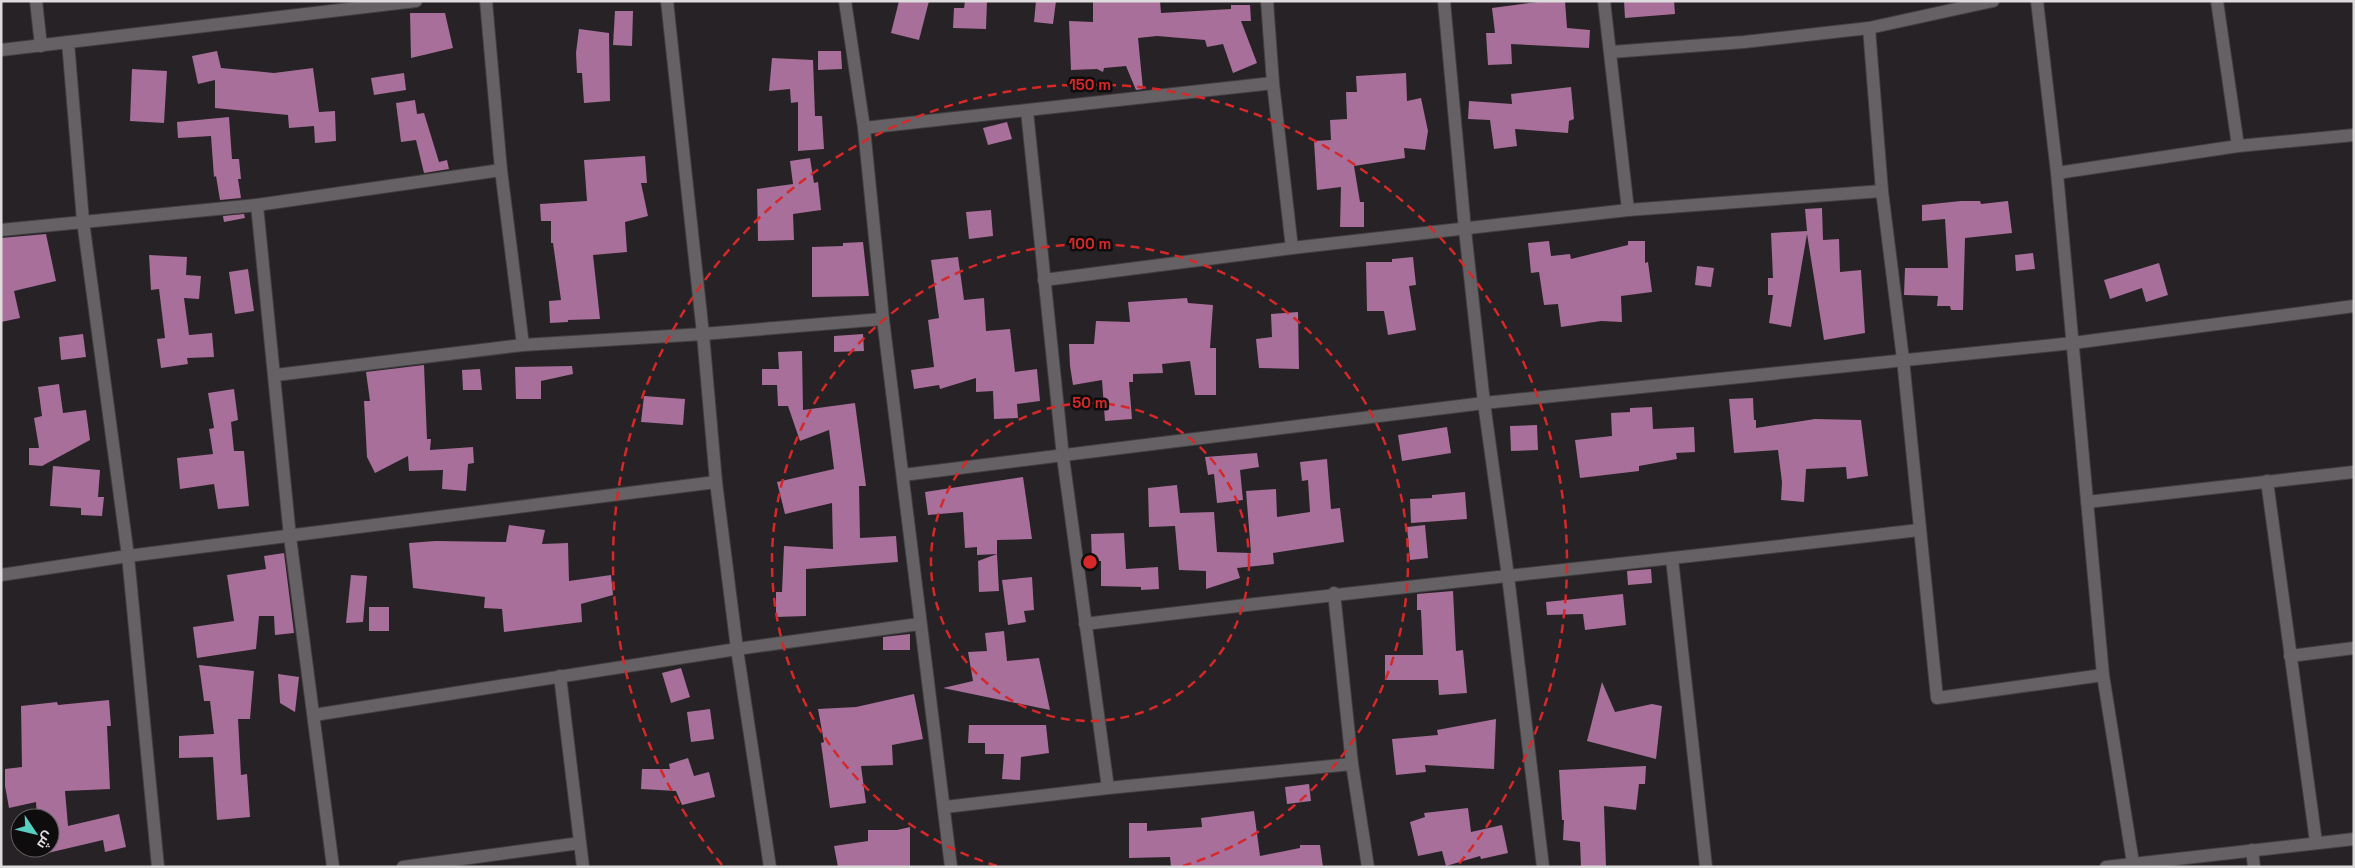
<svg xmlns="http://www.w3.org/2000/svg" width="2355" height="868" font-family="'Space Grotesk',Cairo,sans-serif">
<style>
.building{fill:#a86f9a}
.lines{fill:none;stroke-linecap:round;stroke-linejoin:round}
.minor-casing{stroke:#413e40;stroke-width:14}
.tertiary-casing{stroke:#413e40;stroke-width:14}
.minor{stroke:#656164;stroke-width:12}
.tertiary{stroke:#656164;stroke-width:12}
.ring{fill:none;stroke:#d62828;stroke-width:2.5;stroke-dasharray:9 6}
.centre{fill:#d62828;stroke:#0e0c0d;stroke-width:2.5}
.ring-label{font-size:15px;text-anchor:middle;font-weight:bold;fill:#d62828;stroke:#0e0c0d;stroke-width:5;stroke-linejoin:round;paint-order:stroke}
</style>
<rect width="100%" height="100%" fill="#262225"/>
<g class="building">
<polygon points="899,1 929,1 919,40 891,33"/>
<polygon points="965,1 987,1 986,29 953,28 954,8 964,8"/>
<polygon points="1036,1 1056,1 1053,24 1034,22"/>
<polygon points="1093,1 1160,1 1161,13 1231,9 1231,5 1250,5 1251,21 1241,21 1257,63 1233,73 1223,44 1207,47 1205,40 1157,36 1138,38 1143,89 1136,90 1126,66 1104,68 1103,72 1097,69 1071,70 1069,21 1093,22"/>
<polygon points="1545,1 1565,1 1567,28 1590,30 1589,48 1511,44 1512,64 1488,65 1486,33 1495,33 1492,8"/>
<polygon points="1624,1 1674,1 1675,14 1625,18"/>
<polygon points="615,11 633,11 632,46 613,45"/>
<polygon points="410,13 445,13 453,48 411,58"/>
<polygon points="579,29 609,33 610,101 584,103 582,73 577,73 576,53"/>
<polygon points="217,51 221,68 274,73 313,68 319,112 335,111 336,141 315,143 314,126 289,128 288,115 215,108 215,80 198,84 192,56"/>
<polygon points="818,51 841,51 842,69 818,70"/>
<polygon points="772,58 813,60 815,116 822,116 824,149 798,151 798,102 791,103 790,89 769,91"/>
<polygon points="132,69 167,71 164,123 130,121"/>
<polygon points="404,73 406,90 374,95 371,78"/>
<polygon points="1406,73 1407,101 1421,98 1428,131 1425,150 1404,148 1405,158 1354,166 1360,202 1364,202 1364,227 1340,227 1341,187 1317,190 1314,141 1331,140 1330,120 1347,119 1346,92 1357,92 1356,76"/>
<polygon points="1571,87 1574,119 1569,121 1568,133 1515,129 1517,146 1494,149 1490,120 1468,119 1469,101 1512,104 1511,94"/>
<polygon points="415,100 417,114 424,113 439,162 447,160 449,169 424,173 416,140 401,142 396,103"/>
<polygon points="229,117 232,159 239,159 241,179 238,179 241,198 220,200 216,176 214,177 211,136 178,138 177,122"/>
<polygon points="1007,122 1012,139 988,145 983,128"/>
<polygon points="645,156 647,183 641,183 648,216 625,222 627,252 593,255 600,319 568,320 568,322 550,323 549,301 561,300 553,243 551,243 551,221 541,221 540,204 587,201 584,160"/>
<polygon points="810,158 814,183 818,182 821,210 793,214 794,240 758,241 757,189 793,184 790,161"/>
<polygon points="1961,201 1980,201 1981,204 2008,201 2012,233 1965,238 1963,310 1951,310 1950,306 1937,306 1938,296 1904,295 1905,268 1948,268 1945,219 1922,221 1922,205"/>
<polygon points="1822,208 1823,240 1839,239 1840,272 1861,270 1865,333 1824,340 1807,234 1791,327 1769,323 1773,295 1768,295 1768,278 1773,278 1771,233 1807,231 1805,209"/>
<polygon points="991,210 993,236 969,239 966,212"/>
<polygon points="244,214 245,218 224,222 223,216"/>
<polygon points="46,234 56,281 14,291 20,318 1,322 1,238"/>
<polygon points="1549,241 1551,256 1570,254 1571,259 1628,245 1628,241 1645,241 1645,263 1648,262 1652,292 1621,296 1622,322 1601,321 1561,327 1558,304 1544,305 1539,272 1531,273 1528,243"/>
<polygon points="863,242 869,296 812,297 812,247 843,246 843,243"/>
<polygon points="2033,253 2035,269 2016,271 2015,255"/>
<polygon points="149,255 187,257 186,275 201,276 199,299 184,298 189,335 212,333 214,357 187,358 188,364 161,368 157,339 165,338 159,289 151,290"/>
<polygon points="958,257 964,300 984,298 986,331 1010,329 1015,372 1037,369 1040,401 1017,404 1018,418 994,419 993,391 976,392 976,378 940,389 939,385 914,389 911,370 934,367 928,320 939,318 931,260"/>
<polygon points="1413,257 1416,285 1409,286 1416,330 1388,335 1384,311 1367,311 1366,262 1392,262 1392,259"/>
<polygon points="2159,263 2168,295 2146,302 2142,288 2110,299 2104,280"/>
<polygon points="1697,266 1714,268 1711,287 1695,285"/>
<polygon points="248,269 254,311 235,314 229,272"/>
<polygon points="1187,298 1188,303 1213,305 1210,348 1216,348 1216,395 1195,395 1190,361 1162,364 1163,373 1133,374 1133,382 1129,382 1132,419 1105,421 1102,380 1073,385 1070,366 1069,344 1094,344 1096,321 1130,322 1128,302"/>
<polygon points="1298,312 1299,369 1259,368 1256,339 1272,337 1271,314"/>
<polygon points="83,334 86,357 61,360 59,337"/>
<polygon points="863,334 864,351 834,352 834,336"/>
<polygon points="802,351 803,410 855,403 866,486 859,486 860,538 896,536 898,562 806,569 806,616 776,617 776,592 782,592 784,546 833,549 832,503 785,514 777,482 834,469 829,430 800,441 788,406 778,406 777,385 762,385 762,369 779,369 778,352"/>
<polygon points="424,365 427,439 431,439 430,450 473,447 474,463 468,464 466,491 442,489 443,470 409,471 408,456 375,473 367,457 364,401 370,401 366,372"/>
<polygon points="572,366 573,374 541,381 541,399 516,399 515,367"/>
<polygon points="480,369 482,390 463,390 462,370"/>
<polygon points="59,384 63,413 86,410 90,440 42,466 29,465 29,448 39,448 34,418 42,416 38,387"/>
<polygon points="234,389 238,420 231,422 234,451 244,451 249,506 218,509 214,484 180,489 177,458 213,454 209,429 214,428 208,393"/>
<polygon points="644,396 685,399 683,425 641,422"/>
<polygon points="1753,398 1754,420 1756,420 1756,428 1815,419 1861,420 1868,476 1847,479 1846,467 1806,469 1804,502 1781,500 1782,482 1778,450 1734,453 1729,399"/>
<polygon points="1652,407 1653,429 1694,427 1695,452 1676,453 1677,459 1639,466 1639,471 1580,478 1575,440 1612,436 1611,413 1630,412 1630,408"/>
<polygon points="1537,425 1538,450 1511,451 1510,426"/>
<polygon points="1447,427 1451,453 1402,461 1398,435"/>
<polygon points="1257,453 1259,467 1240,470 1243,500 1217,503 1214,474 1208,475 1205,457"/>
<polygon points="1327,459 1331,509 1340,508 1344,542 1273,553 1274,564 1237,568 1240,578 1206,589 1206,571 1179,570 1175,526 1149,527 1148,488 1177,485 1180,513 1214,512 1217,552 1251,553 1246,491 1276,489 1277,517 1310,512 1308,480 1302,481 1300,462"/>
<polygon points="53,466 100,470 98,497 104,497 102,516 81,515 81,508 50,506"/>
<polygon points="1023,477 1032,539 997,540 997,554 977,555 977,547 965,548 963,512 928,515 925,492"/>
<polygon points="1465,492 1467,519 1411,523 1410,499 1432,498 1432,495"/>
<polygon points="509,525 545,530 542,544 568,543 569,581 611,575 613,595 581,604 582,622 504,632 502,609 484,608 485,597 413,588 409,543 435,541 506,542"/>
<polygon points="1425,525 1428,558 1410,560 1407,527"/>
<polygon points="1124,533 1126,569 1158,567 1159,589 1141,590 1141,587 1101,586 1101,561 1092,561 1091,534"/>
<polygon points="284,553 294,633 275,635 274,616 259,616 256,649 197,658 193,627 234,621 227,575 266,569 264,556"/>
<polygon points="997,554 999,591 979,592 978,561"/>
<polygon points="1651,569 1652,583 1628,585 1627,571"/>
<polygon points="351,575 367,576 363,622 346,623"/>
<polygon points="1032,577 1034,610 1024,611 1026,622 1008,625 1002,580"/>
<polygon points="1453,591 1456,651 1463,650 1467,693 1439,695 1438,680 1385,680 1385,655 1423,655 1421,610 1417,610 1417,594"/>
<polygon points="1623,594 1626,625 1585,630 1583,614 1547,615 1546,602"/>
<rect x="369" y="607" width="20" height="24"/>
<polygon points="1004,631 1007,661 1039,658 1050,710 943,688 973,681 968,652 987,651 985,633"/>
<polygon points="910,634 910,650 883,650 883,637"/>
<polygon points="199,665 254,671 250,719 238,719 241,775 247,774 250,817 217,820 213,757 179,758 179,736 214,734 210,701 204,701"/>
<polygon points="681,668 690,697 671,703 662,673"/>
<polygon points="278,674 299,677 295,712 280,703"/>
<polygon points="1602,682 1615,712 1652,704 1662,706 1656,759 1587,741"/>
<polygon points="914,694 923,739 892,745 893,765 861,766 866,803 830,808 821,743 824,742 818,709 856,707"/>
<polygon points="109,700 111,726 107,726 110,789 65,791 68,826 119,814 126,847 105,852 103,840 35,856 36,848 50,848 50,818 37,818 36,802 9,808 5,786 5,769 22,767 21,706 57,702 58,705"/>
<polygon points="710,709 714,739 691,742 687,712"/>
<polygon points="1496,719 1494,769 1425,765 1426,772 1396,775 1392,739 1438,735 1437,730"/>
<polygon points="969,725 1046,725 1049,753 1021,757 1020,780 1002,779 1004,754 985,754 985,743 968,743"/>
<polygon points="688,758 694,776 709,772 715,797 682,805 676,791 641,789 642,769 670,769 669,764"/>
<polygon points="1646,766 1645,784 1639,784 1636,810 1604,806 1606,866 1581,867 1580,842 1563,840 1564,820 1562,820 1559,770"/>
<polygon points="1309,784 1311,801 1287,804 1285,787"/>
<polygon points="1468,808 1471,832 1502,825 1508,853 1481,859 1480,856 1446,866 1442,851 1418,856 1410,822 1425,817 1424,813"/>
<polygon points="1254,811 1260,856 1300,848 1300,845 1320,845 1323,867 1171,867 1170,857 1129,858 1129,823 1147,823 1147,831 1202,827 1201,818"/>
<polygon points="910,827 910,867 838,867 834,846 868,841 868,830 897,830"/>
</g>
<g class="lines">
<defs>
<g id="minor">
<polyline points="36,1 41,46"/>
<polyline points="486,1 501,170 523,345"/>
<polyline points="845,1 864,128 883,319 951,867"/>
<polyline points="1267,1 1273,83 1292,248"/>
<polyline points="1444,1 1465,230 1484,403 1508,576 1543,867"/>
<polyline points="1604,1 1628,210"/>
<polyline points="2037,1 2057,173 2103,675 2133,863"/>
<polyline points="2217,1 2238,146"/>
<polyline points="1869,28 1882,191 1903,359 1937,698 2103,675"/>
<polyline points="68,42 83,221 128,556 158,867"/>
<polyline points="1,50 416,1"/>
<polyline points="1611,52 1744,42 1869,28 1993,1"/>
<polyline points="1027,111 1063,457 1108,788"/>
<polyline points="864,128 1273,83"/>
<polyline points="2057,173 2238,146 2354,135"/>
<polyline points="257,205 290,537 333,867"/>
<polyline points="1,230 257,205 501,170"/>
<polyline points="1044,280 1292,248 1628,210 1882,191"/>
<polyline points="276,375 523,345 703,334 883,319"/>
<polyline points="903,475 1484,403 2073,343 2354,306"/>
<polyline points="2267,481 2316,842"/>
<polyline points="2087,502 2354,472"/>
<polyline points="1672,559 1706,867"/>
<polyline points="1,575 128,556 716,482"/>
<polyline points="1334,593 1352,764 1368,867"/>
<path d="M1085,624C1363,590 1641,563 1919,530"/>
<polyline points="2290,656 2354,648"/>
<polyline points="560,676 583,867"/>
<polyline points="314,715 737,649 919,624"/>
<polyline points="945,807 1108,788 1352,764"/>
<polyline points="2252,850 2254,867"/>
<polyline points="403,867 580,843"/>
</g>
<g id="tertiary">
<polyline points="667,1 703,334 716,482 737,649 770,867"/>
<polyline points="2106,867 2354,839"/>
</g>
</defs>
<use href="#minor" class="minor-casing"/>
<use href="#tertiary" class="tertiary-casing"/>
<use href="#minor" class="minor"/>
<use href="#tertiary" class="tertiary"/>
</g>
<g class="ring">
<circle cx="1090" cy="562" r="159"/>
<path d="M997 866A318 318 0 1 1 1183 866"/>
<path d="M722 865A477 477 0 1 1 1458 865"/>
</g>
<circle cx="1090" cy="562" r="8" class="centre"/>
<g class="ring-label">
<text x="1090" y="90">150 m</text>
<text x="1090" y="249">100 m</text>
<text x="1090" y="408">50 m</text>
</g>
<rect width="2355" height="868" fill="none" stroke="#dfdcde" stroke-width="5"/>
<g transform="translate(35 833) rotate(125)"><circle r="24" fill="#0e0c0d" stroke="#625f61"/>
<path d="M0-4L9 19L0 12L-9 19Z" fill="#57cec2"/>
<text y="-8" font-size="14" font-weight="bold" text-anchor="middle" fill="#dfdcde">ش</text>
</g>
</svg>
